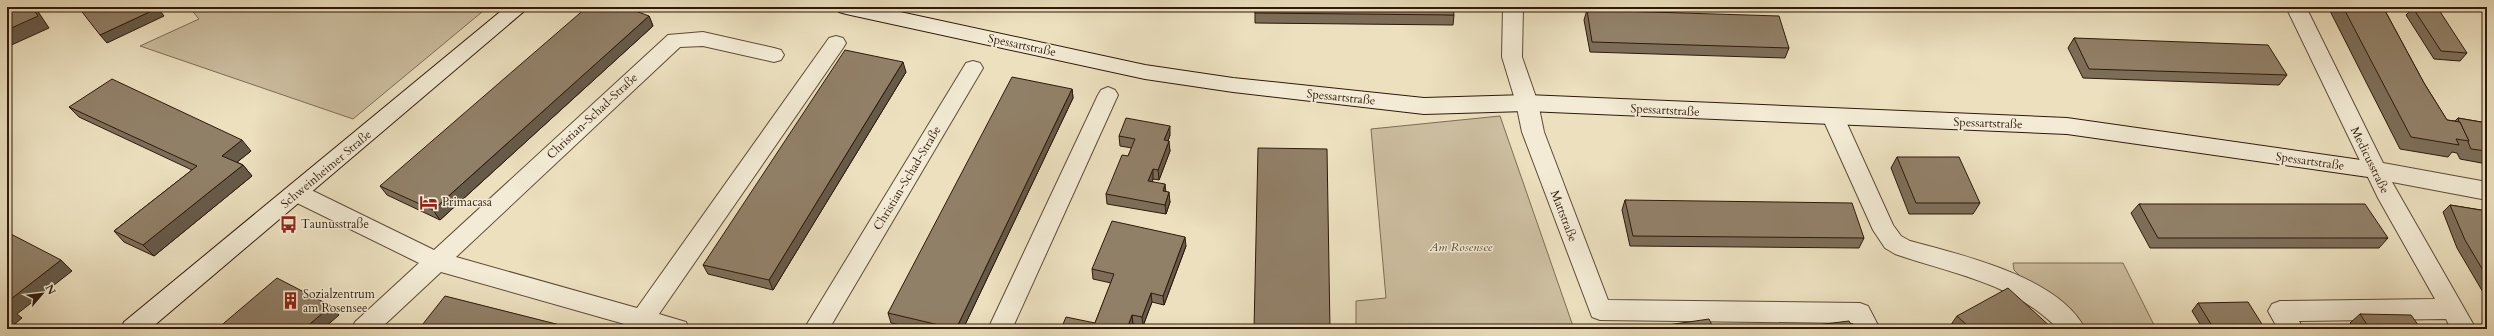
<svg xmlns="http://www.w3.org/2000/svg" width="2494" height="336" font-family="Cardo,serif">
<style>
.green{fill:#ccbea0;stroke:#7e6c55}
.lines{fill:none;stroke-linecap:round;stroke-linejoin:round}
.street-casing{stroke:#5e4b37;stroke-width:2}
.secondary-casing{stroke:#2f190a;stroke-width:2}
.street{fill:#f3ebd5;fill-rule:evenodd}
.secondary{fill:#f3ebd5;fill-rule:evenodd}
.wall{fill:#7d6e59;stroke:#2f190a}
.shaded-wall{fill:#665a49;stroke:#2f190a}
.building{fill:#918068;stroke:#2f190a}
.labels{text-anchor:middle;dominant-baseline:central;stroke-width:3;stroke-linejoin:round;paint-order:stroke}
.street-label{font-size:12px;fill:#2f190a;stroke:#f3ebd5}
.poi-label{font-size:12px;fill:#2f190a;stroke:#f3ebd5;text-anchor:start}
.park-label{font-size:12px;font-style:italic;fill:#5e4b37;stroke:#f3ebd5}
</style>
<rect width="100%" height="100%" fill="#ece0bf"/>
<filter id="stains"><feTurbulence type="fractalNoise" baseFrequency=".005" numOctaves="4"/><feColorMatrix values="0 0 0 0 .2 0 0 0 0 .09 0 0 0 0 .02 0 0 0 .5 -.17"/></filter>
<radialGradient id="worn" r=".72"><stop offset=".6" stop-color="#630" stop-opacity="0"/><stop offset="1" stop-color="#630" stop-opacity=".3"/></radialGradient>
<g class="green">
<polygon points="189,7 488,7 353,119 140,46 199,19"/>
<polygon points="1500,116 1574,329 1356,329 1356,301 1386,298 1371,129"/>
<polygon points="2013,263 2123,263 2156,329 2082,329 2034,290 2014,270"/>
</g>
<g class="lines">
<defs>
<g id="street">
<polygon points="1503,7 1523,7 1522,57 1538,103 1544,132 1608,300 1860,303 1868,306 1880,329 1856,329 1853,323 1600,320 1592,317 1522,132 1516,103 1502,57"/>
<polygon points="2286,7 2306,7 2383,163 2487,182 2487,200 2392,182 2476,329 2451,329 2446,319 2299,321 2303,329 2278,329 2268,311 2272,304 2280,301 2435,299 2378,198"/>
<polygon points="703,32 774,48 781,50 784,55 781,60 774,62 703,46 680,47 456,257 637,308 829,38 836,36 843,38 846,43 843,48 659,314 686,322 689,329 642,329 441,272 380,329 352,329 355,322 419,263 289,199 286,193 289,187 297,184 305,187 434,250 668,35"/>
<polygon points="973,61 980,63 983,68 829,329 804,329 966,63"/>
<polygon points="1108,87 1115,90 1118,95 1012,329 988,329 1098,95 1101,90"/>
<path d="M1833,109L1841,112L1844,117L1893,225L1901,236L1910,241C1962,255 2059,277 2085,329H2058C2014,283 1953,274 1895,254L1885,248L1873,230L1822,117L1825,112Z"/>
</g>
<g id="secondary">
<polygon points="506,7 529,7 150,329 121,329 124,322"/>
<polygon points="836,7 877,7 1145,65 1233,78 1424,98 1527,95 2067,118 2375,162 2383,164 2386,170 2383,176 2375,178 2067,134 1527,111 1424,114 1233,92 1145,79 846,14 839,12"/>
</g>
</defs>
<use href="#street" class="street-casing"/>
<use href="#secondary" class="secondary-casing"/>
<use href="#street" class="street"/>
<use href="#secondary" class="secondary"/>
</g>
<g class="wall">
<polygon points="1255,7 1454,15 1453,25 1255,23"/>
<polygon points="2328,7 2383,7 2424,83 2447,120 2455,121 2458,118 2487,123 2487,164 2460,159 2457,153 2452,152 2448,157 2400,149"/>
<polygon points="2413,8 2467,53 2460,61 2434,59 2406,15"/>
<polygon points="1587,10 1789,48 1785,58 1590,52 1584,20"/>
<polygon points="649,16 653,26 440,220 387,195 380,186"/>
<polygon points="2074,38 2287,75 2279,85 2083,78 2068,48"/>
<polygon points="906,72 773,290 708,274 703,265"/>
<polygon points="1072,89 1073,98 963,329 919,329 891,323 888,313"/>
<polygon points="69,107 251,151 237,162 243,165 252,176 154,256 124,242 114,231 192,170 79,117"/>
<polygon points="1170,135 1168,141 1170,151 1159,180 1153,179 1152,181 1166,191 1170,202 1166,214 1107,204 1106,194 1128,156 1132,148 1120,146 1119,136"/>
<polygon points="1897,157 1980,203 1973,214 1909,214 1891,168"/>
<polygon points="1625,200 1864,238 1859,248 1630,246 1622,210"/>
<polygon points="2139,204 2388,238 2379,248 2150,248 2131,213"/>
<polygon points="2450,205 2487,211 2487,299 2457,248 2443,212"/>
<polygon points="1186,246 1164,305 1152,302 1143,326 1133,324 1095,323 1111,283 1093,279 1092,269"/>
<polygon points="2198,303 2265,329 2203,329 2192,311"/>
<polygon points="2360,314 2421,329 2354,329 2350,323"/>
<polygon points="1957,316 2053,329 1953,329 1950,326"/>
</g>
<g class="shaded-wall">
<polygon points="32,7 35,7 49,28 7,47 7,30"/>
<polygon points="158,8 164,16 107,43 100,35"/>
<polygon points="649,16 653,26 440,220 433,210"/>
<polygon points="903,62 906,72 773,290 769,280"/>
<polygon points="1072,89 1073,98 963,329 956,329"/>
<polygon points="1170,126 1170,135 1165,150 1164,140"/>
<polygon points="242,140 251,151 231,167 222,156"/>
<polygon points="1169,141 1170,151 1159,180 1158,170"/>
<polygon points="243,165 252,176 154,256 143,245"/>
<polygon points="1153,169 1153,179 1149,190 1148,181"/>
<polygon points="1165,184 1166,193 1163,191"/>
<polygon points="1169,192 1170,202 1166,214 1165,205"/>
<polygon points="1185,237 1186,246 1164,305 1163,296"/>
<polygon points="61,260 72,271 17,314 22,318 9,329 7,329 7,302"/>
<polygon points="1151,293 1152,302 1143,326 1142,317"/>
<polygon points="331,306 339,315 323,329 304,329"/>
<polygon points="1132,315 1133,324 1131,329 1127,329"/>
</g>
<g class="building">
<polygon points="7,7 32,7 38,16 7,30"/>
<polygon points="82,7 157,7 158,8 100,35 79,8"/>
<polygon points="587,7 625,7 649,16 433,210 380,186"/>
<polygon points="1255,7 1453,7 1454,15 1255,13"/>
<polygon points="2343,7 2383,7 2424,83 2447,120 2460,122 2469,141 2456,139 2459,145 2411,137"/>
<polygon points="2413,8 2439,10 2467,53 2441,51"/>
<polygon points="1587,10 1779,16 1789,48 1592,42"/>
<polygon points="2074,38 2268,45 2287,75 2089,69"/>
<polygon points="845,50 903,62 769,280 703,265"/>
<polygon points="1012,77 1072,89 956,329 888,313"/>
<polygon points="112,79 242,140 222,156 243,165 143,245 114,231 197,166 69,107"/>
<polygon points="1126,118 1170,126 1164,140 1169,141 1158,170 1153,169 1148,181 1165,184 1163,191 1169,192 1165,205 1106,194 1122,155 1128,156 1135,139 1119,136"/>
<polygon points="2458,118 2487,123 2487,151 2471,149 2468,142 2469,141 2460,122 2459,122"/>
<polygon points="1258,148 1327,149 1330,329 1254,329"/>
<polygon points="1897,157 1959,157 1980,203 1916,203"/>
<polygon points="1625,200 1852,203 1864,238 1633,236"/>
<polygon points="2139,204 2365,204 2388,238 2158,238"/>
<polygon points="2450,205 2487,211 2487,277 2465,240"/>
<polygon points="1112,221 1185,237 1163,296 1151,293 1142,317 1132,315 1127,329 1061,329 1066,317 1095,323 1114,274 1092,269"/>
<polygon points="7,232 61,260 7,302"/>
<polygon points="277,278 331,306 304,329 217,329"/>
<polygon points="2008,288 2053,329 1971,329 1957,316"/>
<polygon points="445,296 576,329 419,329"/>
<polygon points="2248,302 2265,329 2214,329 2198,303"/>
<polygon points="7,307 10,308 7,310"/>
<polygon points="2360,314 2411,315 2421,329 2370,329"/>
<polygon points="1709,319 1714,329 1662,329 1661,326"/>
<polygon points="1849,321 1854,329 1802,329 1801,327"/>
</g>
<defs>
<symbol id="hotel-bare" viewBox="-9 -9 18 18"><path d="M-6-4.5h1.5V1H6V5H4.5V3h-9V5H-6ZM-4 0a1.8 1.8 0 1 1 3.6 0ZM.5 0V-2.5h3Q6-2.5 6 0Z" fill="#8f2418" stroke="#f3ebd5" stroke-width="2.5" paint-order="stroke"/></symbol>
<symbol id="bus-bare" viewBox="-9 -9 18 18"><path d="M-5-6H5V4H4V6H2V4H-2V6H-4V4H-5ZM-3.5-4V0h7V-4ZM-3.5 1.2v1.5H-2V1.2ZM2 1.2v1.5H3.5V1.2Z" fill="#8f2418" stroke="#f3ebd5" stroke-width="2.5" paint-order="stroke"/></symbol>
<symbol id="building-bare" viewBox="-9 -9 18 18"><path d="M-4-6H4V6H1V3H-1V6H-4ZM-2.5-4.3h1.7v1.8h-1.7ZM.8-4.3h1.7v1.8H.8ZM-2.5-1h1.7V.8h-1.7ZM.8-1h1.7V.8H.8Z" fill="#8f2418" stroke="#f3ebd5" stroke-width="2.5" paint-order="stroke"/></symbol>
</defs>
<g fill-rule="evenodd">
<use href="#hotel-bare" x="416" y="190" width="25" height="25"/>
<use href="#bus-bare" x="276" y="212" width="25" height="25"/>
<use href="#building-bare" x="278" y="288" width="25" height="25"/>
</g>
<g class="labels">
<g class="street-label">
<text transform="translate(1022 45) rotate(12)">Spessartstraße</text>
<text transform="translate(1341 97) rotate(6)">Spessartstraße</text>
<text transform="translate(1665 110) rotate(3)">Spessartstraße</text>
<text transform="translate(592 116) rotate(-43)">Christian-Schad-Straße</text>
<text transform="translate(1988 123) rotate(2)">Spessartstraße</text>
<text transform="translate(2370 160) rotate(64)">Medicusstraße</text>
<text transform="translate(2310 161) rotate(8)">Spessartstraße</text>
<text transform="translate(326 169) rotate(-40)">Schweinheimer Straße</text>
<text transform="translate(907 178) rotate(-59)">Christian-Schad-Straße</text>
<text transform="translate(1564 216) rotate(69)">Mattstraße</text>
</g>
<g class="poi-label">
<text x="442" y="202">Primacasa</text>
<text x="301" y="224">Taunusstraße</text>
<text x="303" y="294">Sozialzentrum<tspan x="303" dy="14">am Rosensee</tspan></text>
</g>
<g class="park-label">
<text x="1461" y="247">Am Rosensee</text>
</g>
</g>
<rect width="2494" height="336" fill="none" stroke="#ece0bf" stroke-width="24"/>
<rect x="8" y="8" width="2478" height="320" fill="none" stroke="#2f190a" stroke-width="2"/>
<rect x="12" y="12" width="2470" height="312" fill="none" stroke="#2f190a"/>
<g transform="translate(42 294) rotate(62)" stroke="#f3ebd5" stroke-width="3" paint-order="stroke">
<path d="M0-3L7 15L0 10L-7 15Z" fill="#2f190a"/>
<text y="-6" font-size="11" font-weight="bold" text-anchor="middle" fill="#2f190a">N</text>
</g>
<rect width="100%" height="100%" filter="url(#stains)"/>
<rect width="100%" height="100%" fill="url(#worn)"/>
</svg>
